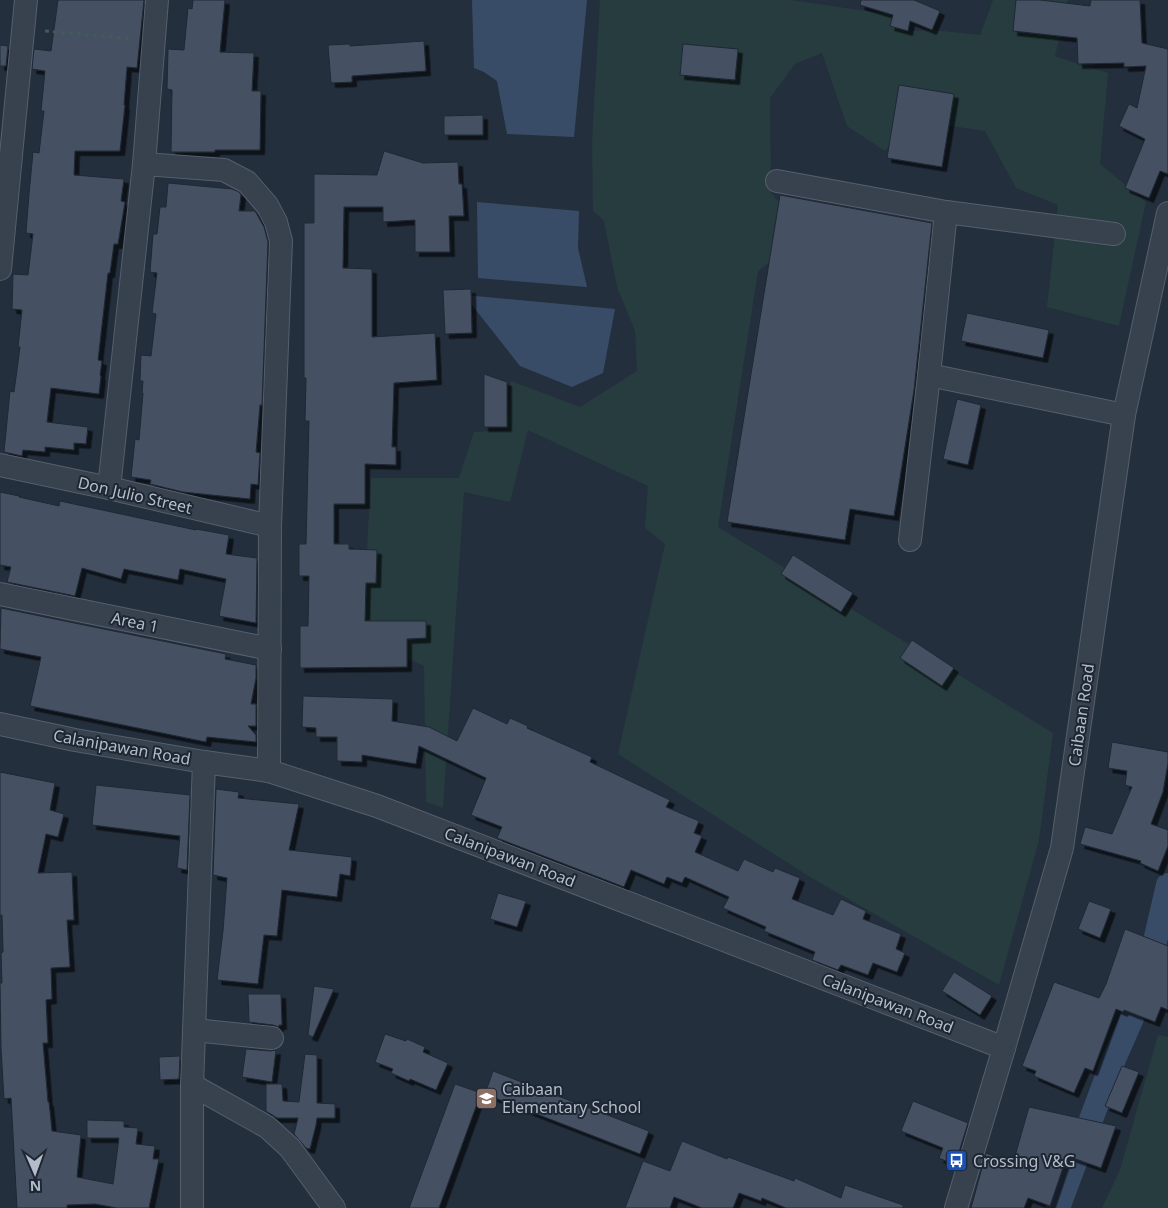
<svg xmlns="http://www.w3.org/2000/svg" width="1168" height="1208" font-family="'Noto Sans',sans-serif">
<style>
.green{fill:#263c3f}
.water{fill:#394c67}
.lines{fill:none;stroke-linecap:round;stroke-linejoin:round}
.canal{stroke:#394c67;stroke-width:24}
.building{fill:#455162;stroke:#1f2835;filter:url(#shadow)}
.minor-casing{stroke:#565f6c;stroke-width:24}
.path{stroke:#44595c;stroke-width:3;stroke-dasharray:4 4;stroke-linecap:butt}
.minor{stroke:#38414e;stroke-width:22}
.labels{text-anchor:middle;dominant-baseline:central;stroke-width:4;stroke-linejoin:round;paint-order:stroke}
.street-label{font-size:16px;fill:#b4bcc9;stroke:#1d2633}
.poi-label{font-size:16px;fill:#b4bcc9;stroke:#1d2633;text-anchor:start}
</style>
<defs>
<filter id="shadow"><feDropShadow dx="4.5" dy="4.5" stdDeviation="0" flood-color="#0009"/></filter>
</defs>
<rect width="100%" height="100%" fill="#242f3e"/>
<g class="green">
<polygon points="600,0 791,0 893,15 908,31 932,30 980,35 993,0 1068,0 1055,56 1078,64 1108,73 1100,164 1146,202 1119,326 1047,307 1058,205 1016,188 985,131 910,120 885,151 847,126 822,53 795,64 770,98 771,193 792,217 789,247 758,271 718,527 1053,733 1039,840 999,985 810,877 618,754 665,544 645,528 648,486 528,430 510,502 464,492 443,808 426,802 424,666 362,637 371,478 459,478 474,432 508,430 507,427 511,381 580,407 637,371 635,331 617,287 604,221 593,211 592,141"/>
<polygon points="1158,1035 1168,1037 1168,1208 1102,1208 1120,1170"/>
</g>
<g class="water">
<polygon points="472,0 587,0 574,137 507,134 497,81 484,72 474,68"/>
<polygon points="477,202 579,211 578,248 587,287 478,278"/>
<polygon points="464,295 615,309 603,373 572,387 520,366"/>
</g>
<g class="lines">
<polyline class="canal" points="1058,1208 1111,1066 1143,993 1168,885"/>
</g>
<g class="building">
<polygon points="58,0 144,0 137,68 127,67 124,105 125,105 120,151 75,151 74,175 124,179 121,201 125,202 118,244 114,244 110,273 108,273 98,360 102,361 100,375 101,376 99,394 51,388 47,422 88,427 86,444 74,443 74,450 45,447 45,452 23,450 22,456 4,452 10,391 14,392 20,347 18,347 22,310 12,309 13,274 28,275 33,234 26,233 29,194 33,152 39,153 44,111 41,111 45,71 32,69 34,49 51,51"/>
<polygon points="193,0 225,0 220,52 254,53 252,91 261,91 260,150 215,150 215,152 171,152 172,90 167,89 168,49 184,50 188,8 192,9"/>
<polygon points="861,0 914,0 940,11 932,30 910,21 908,31 890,26 893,15 860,5"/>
<polygon points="1016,0 1040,0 1090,6 1091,0 1140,0 1142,43 1168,49 1168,174 1160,171 1149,198 1125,188 1145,139 1119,126 1129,104 1137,108 1146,66 1124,67 1124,63 1078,64 1077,38 1013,31"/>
<polygon points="424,41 426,71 352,76 352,82 331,83 328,45 350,44 350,46"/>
<polygon points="683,44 738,49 735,80 680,75"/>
<polygon points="0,45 8,46 6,66 0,66"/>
<polygon points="899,85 954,94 942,167 887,158"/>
<polygon points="483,115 483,135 444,135 444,116"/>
<polygon points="384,151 423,163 458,162 459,184 462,184 464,216 449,216 450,252 415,252 415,220 383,222 383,207 344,207 343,268 372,269 372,337 435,333 437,380 394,383 392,447 396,447 396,465 365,464 365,504 334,504 334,544 349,544 349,549 377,550 376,583 366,583 365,621 426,621 426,638 407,639 407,667 300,668 300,626 308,626 309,576 299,576 299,544 306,544 309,421 305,421 306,378 304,378 304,223 314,223 314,174 377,175"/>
<polygon points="168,183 232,189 239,192 241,195 239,211 255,211 264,227 268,242 262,405 260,405 256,452 260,453 258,485 251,484 250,499 183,492 150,484 151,480 131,477 135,439 139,440 143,393 142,393 143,381 140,381 141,355 151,356 156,314 152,313 157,273 150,272 153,234 157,234 160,207 166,207"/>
<polygon points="780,195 932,223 914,390 894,516 850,509 845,540 727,522"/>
<polygon points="471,289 472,333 445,334 443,290"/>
<polygon points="967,313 1049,330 1043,358 961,341"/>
<polygon points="484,374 507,382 507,427 484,427"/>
<polygon points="957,399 981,405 968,465 943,459"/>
<polygon points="0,492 19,496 19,497 59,506 60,501 196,530 196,529 229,535 226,554 257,558 256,623 219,616 226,579 180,569 178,580 124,569 121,579 82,568 75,596 7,582 11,567 0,565"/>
<polygon points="793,555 853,593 841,612 781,574"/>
<polygon points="1,608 226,654 225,659 256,665 256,678 251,704 256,704 256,726 248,726 256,735 256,742 207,737 206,742 30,706 41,657 0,649"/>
<polygon points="912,640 954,668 942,686 900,658"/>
<polygon points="303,696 393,699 392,721 429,727 457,741 473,708 507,724 510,718 528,726 527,728 592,757 590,762 670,800 666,807 699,821 694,833 702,836 695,852 738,871 744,859 773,872 775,868 800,878 792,899 833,915 841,899 866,911 863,919 901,934 896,949 905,953 897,972 873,963 868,975 841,965 838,970 812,960 815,952 764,931 766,927 723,908 729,897 685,877 682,883 667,877 664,884 631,870 624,887 497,838 502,827 471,815 486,778 419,746 416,764 362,755 362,762 337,761 337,737 316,737 316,728 302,727"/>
<polygon points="1112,742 1168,752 1168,763 1163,792 1151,824 1168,830 1168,846 1158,871 1140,863 1141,861 1080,844 1085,827 1112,834 1132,787 1125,785 1127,771 1108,768"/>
<polygon points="0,772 55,783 50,810 64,814 58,837 46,834 38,873 72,872 74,920 67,920 70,967 51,968 52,999 46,1000 48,1043 43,1043 48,1102 49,1102 52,1131 81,1135 77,1177 113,1184 119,1138 87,1138 87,1120 124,1121 124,1127 138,1128 136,1144 155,1146 153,1159 159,1159 149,1208 117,1208 95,1204 67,1205 67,1208 17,1208 11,1098 4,1099 1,1048 0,983 2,983 1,953 3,952 2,915 0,915"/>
<polygon points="96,785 190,795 187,870 177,868 180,836 92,825"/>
<polygon points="216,789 239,792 238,798 299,804 289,850 352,857 350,876 340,874 337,897 282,890 277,936 264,935 258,984 217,980 223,931 227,878 213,875"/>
<polygon points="498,893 526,901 517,927 490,919"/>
<polygon points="1089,901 1111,909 1100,938 1078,929"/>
<polygon points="1125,929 1168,946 1168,1010 1161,1007 1155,1022 1124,1010 1123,1012 1116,1009 1093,1071 1085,1068 1074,1093 1034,1076 1036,1071 1022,1066 1054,982 1099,998 1106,984"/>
<polygon points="954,972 992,996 980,1015 942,991"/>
<polygon points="314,986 334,989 313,1037 308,1035"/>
<polygon points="248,994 281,994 282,1025 279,1025 279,1027 273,1025 249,1022"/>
<polygon points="385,1034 406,1041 407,1039 425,1047 423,1052 448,1063 436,1090 410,1079 409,1081 391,1073 393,1069 375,1062"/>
<polygon points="246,1049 271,1051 276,1050 272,1082 242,1077"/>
<polygon points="305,1054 317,1055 317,1103 335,1104 335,1118 317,1118 316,1125 310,1149 306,1148 294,1134 298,1118 277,1118 266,1111 266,1084 282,1084 283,1101 299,1102"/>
<polygon points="180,1056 179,1079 160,1080 159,1057"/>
<polygon points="1122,1066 1139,1072 1122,1113 1105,1106"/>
<polygon points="493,1071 649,1131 640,1154 485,1094"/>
<polygon points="455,1084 481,1093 439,1208 409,1208"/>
<polygon points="913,1101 968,1123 955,1165 939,1158 943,1148 901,1131"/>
<polygon points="1029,1107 1116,1126 1101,1168 1067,1156 1050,1206 1028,1198 1024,1208 971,1208 986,1153 1013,1163"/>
<polygon points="682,1141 727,1159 728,1157 794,1181 795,1178 841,1198 845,1185 903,1205 903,1208 786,1208 762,1198 761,1201 739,1193 733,1208 702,1208 674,1197 670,1208 625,1208 643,1161 670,1171"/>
</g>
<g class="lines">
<defs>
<g id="minor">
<polyline points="144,164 224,170 247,182 267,205 276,222 281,241 270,526 269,771"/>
<polyline points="777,181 946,212 929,375 1124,415"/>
<polyline points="946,212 1114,234"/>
<polyline points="0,269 26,0"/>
<polyline points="0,465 109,488 270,526"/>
<polyline points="109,488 144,164 157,0"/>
<polyline points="910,540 929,375"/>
<polyline points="0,594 270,649"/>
<polyline points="0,724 75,740 204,762 269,771 377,806 1004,1048"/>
<polyline points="194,1030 272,1038"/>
<polyline points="192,1085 267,1127 290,1148 334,1208"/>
<polyline points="192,1208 192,1085 204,762"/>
<polyline points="956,1208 1004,1048 1062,848 1124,415 1168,213"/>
</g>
</defs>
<use href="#minor" class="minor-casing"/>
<polyline class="path" points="45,31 134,39"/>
<use href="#minor" class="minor"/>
</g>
<defs>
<symbol id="school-square" viewBox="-11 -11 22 22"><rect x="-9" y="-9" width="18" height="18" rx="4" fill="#8d6e63" stroke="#1d2633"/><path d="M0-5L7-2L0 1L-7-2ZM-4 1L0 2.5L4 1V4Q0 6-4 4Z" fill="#fff"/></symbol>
<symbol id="bus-square" viewBox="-11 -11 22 22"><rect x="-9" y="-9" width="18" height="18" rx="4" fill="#1a4fb4" stroke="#1d2633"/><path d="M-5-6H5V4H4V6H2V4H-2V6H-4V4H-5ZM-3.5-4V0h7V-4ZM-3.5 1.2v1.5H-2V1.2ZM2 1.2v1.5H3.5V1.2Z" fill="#fff"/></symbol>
</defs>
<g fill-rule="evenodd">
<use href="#school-square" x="474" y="1086" width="25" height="25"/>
<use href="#bus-square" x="944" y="1148" width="25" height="25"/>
</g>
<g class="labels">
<g class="street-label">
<text transform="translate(135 495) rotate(13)">Don Julio Street</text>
<text transform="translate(135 622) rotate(11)">Area 1</text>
<text transform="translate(1081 715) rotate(-82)">Caibaan Road</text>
<text transform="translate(122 747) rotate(10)">Calanipawan Road</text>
<text transform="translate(510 857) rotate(21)">Calanipawan Road</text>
<text transform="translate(888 1003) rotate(21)">Calanipawan Road</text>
</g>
<g class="poi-label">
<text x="502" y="1089">Caibaan<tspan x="502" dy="18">Elementary School</tspan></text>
<text x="973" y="1161">Crossing V&amp;G</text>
</g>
</g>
<g transform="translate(35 1173) rotate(178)" stroke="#1d2633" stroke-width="4" paint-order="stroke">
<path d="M0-4L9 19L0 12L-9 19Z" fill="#b4bcc9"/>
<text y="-8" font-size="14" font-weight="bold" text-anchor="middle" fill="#b4bcc9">N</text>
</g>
</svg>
